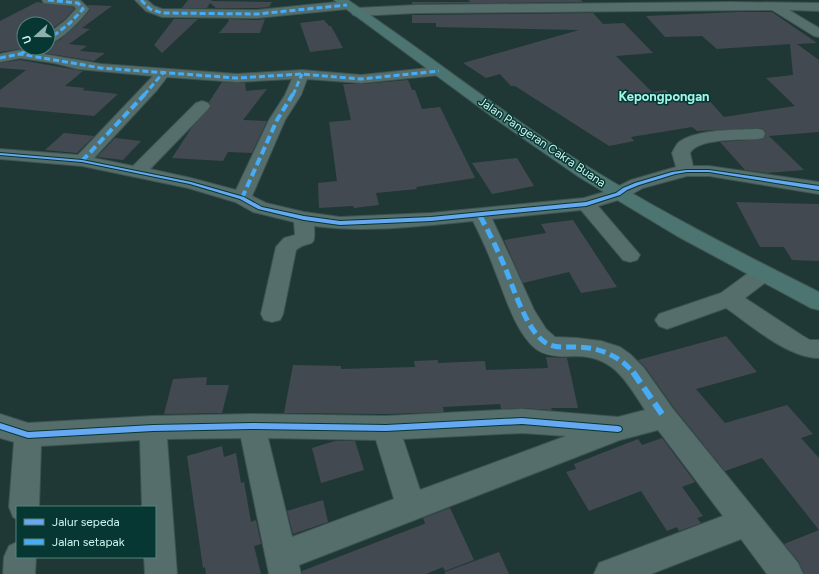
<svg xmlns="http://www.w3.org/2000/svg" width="819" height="574" font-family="Figtree,sans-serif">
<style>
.building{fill:#434951}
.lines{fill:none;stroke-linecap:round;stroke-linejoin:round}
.minor-casing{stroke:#3d5451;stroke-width:2}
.major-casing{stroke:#3d5451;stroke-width:2}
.minor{fill:#556e6b;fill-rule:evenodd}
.major{fill:#4c7470;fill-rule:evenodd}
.quiet-far3{stroke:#46acf6;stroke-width:3;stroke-dasharray:6 3;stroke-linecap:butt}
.quiet-far2{stroke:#46acf6;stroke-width:4;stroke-dasharray:8 4;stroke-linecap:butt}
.quiet-far1{stroke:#46acf6;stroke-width:5;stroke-dasharray:10 5;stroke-linecap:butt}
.quiet{stroke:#46acf6;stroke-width:6;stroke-dasharray:13 6;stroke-linecap:butt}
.cycleway-casing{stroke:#073733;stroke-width:2}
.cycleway{fill:#66a8f1;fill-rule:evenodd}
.labels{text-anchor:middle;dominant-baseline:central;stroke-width:3;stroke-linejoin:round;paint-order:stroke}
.far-street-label{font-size:12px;fill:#cdf4ef;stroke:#073733}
.far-quarter-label{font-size:13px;font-weight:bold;fill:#a2f5eb;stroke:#073733}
</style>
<rect width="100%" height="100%" fill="#203835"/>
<g class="building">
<polygon points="188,0 212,0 211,1 272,2 269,7 257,8 216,8 210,3 207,8 182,8"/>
<polygon points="469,0 581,0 583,2 412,4 412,2 470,2"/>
<polygon points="37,2 73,7 74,9 65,19 48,32 48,24 24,24 24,48 48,48 48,45 60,40 77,25 90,10 87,5 112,6 82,28 90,29 69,44 87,46 80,51 105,53 94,61 20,49 0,52 0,21"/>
<polygon points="738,12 772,12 817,43 797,44 819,60 819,132 769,136 804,170 767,173 745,170 720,142 763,139 766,135 764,129 757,128 697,131 692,127 631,137 634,141 609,146 515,86 511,86 500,74 486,78 463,63 579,30 436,27 436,23 412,23 412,15 593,13 603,24 624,23 653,53 616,56 652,92 666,90 675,99 706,97 724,117 795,106 766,78 793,75 790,44 717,49 702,36 665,37 646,16"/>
<polygon points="174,19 198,19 162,53 154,45"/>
<polygon points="228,19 257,20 265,19 260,33 219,33 229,21"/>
<polygon points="324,20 329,26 331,26 343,48 310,52 300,23"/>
<polygon points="20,60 83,71 65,86 85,88 82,90 118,94 94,116 0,107 0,90 26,70 0,68 0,63"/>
<polygon points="408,80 412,90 415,90 422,109 440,107 475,178 416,187 417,189 376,193 379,205 354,208 353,206 319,208 318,183 337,181 329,122 351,120 343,84 361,84"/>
<polygon points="222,82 245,83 246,91 267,89 243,120 267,121 252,153 228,152 223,161 172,158 192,127 211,107 209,102"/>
<polygon points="64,133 94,136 77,153 45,150"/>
<polygon points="115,138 141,141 123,160 97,157"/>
<polygon points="517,158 534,186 492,194 472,163"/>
<polygon points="736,202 819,204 819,261 792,260 784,247 760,247"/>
<polygon points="573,220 617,287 581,293 569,272 523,283 504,240 546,233 541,224"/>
<polygon points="726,336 757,372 696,389 725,423 787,405 813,434 801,438 819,458 819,574 804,574 799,562 784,544 819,530 762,458 725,471 674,408 645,367 638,360"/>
<polygon points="546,357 567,358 578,408 551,408 552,410 522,408 501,409 500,404 443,407 444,412 386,414 284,413 293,365 341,366 341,369 415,367 414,361 438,360 438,363 485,361 486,370 548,368"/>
<polygon points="207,377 206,385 229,385 222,413 164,414 173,379"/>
<polygon points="662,438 695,482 682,487 703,516 697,518 701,523 679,531 677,527 667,531 641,491 589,511 566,472 576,469 574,464 638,439 642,445"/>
<polygon points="335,441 355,441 364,470 321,483 312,448"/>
<polygon points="222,446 224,457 236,453 241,483 244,482 251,522 256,520 261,544 254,546 261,574 206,574 205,567 203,568 187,456"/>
<polygon points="323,500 328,522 293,534 287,511"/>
<polygon points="450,508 474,560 445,571 443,567 426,574 302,574 302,571 424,524 425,523 423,518"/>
<polygon points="499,552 509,574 445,574 445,572"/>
</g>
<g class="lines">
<defs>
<g id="minor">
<path d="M42,0H80L89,9C81,20 61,41 48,44V34L66,20L76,9L74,6L44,3Z"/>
<polygon points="135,0 147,0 154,6 162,9 257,10 347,1 351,2 353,5 351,8 347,9 257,18 162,17 146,11"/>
<polygon points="730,2 819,3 819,11 789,10 819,28 819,37 814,36 772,10 417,13 357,16 353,15 351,12 353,9 357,8 417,5"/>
<path d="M20,50L101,64L237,74L302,70L361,75L439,67L444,68L446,71L444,74L439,75L361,83L307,79L301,95L285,120L252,196L266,203L304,212L340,217L431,213L584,198L611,190L631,180L676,167L672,153C674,149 676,145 679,142C697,129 735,130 757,129L763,130L765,134L763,138L757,139C742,140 697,138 690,153L693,166H709L819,182V194L709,176H687L643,188L625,198L598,206L640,255L637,260L630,262L623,260L581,210L492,219L511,259L534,310L546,329L555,337L577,338L601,341L620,347L630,354L644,368L673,409L798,563L803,574H767L741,539L651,574H594L599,563L723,516L658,430L620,440L299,565L301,574H269L241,438L167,439L177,574H145L144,557H155V507H142L140,440L41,446L39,507H17V519L13,517L9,507L14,442L0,438V414L28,423L153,416L252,414L386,416L522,409L618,417L645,410C626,381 614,356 575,356C562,357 547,357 536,349C515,332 505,295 495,271C489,254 481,237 473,221C421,226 366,233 314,226C316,252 310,238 296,250L283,314L280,320L272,322L264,320L261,314L276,247L284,238L295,235L294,222L253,212L235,202L188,188L82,166L0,159V149L78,155L153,76L78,69L54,63L20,58L0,62V54ZM167,77L237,82L292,79L285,95L269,120L236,190L191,178L150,169L208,109L210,106L208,103L202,101L196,103L133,166L94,158L157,90ZM522,433L566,436L420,490L403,439ZM268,438L376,440L394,499L292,537Z"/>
<path d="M763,266L771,268L774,273L771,278L745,298L803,336L810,340H819V358C788,358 752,326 726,308L667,329L659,326L655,320L659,314L721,293L755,268Z"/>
<polygon points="17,542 17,557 36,557 35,574 3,574 4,557 9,546"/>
</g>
<path id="major" d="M334,0H348C420,48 488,102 560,149C643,203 731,248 819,292V310L811,308L677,236L579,177L494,118Z"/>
</defs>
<use href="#minor" class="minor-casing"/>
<use href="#major" class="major-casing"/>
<use href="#minor" class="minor"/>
<use href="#major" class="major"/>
<g class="quiet-far3">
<polyline points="48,0 78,3 83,9 70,23 48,40"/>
<polyline points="141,0 150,9 162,13 257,14 347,5"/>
<polyline points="20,54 32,48"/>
<polyline points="0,58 20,54 101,68 237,78 302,74 361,79 439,71"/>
<polyline points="144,95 163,73"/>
<polyline points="293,95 302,74"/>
</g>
<g class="quiet-far2">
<polyline points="82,161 145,94"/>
<polyline points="242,198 277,120 293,94"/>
</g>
<path class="quiet-far1" d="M480,216C489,232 497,249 504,265C513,286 527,334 548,344C556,348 566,347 575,347C599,347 618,355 634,373"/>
<polyline class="quiet" points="633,372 664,417"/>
<defs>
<g id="cycleway">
<polygon points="0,153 82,160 191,182 244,197 262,207 304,216 340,221 431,217 586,202 616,193 623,188 635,183 672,172 687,170 709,170 819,186 819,190 709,172 687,172 675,174 639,185 627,190 620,195 586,206 431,221 340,225 304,220 258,209 240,199 190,184 82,162 0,155"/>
<polygon points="522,418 618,426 621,427 622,429 621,431 618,432 522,424 386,431 252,429 153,431 28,438 0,429 0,423 28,432 153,425 252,423 386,425"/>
</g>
</defs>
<use href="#cycleway" class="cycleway-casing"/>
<use href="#cycleway" class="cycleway"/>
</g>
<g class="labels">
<g class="far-street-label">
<text transform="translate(542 142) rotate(34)">Jalan Pangeran Cakra Buana</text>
</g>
<g class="far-quarter-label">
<text x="664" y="96">Kepongpongan</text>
</g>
</g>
<rect x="16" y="506" width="140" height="52" fill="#073733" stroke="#56837e"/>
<rect x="24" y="519" width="20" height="6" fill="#66a8f1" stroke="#56837e"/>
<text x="52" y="526" font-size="12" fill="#cdf4ef">Jalur sepeda</text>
<rect x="24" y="539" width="20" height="6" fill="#46acf6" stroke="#56837e"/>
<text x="52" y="546" font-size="12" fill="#cdf4ef">Jalan setapak</text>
<g transform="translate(36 36) rotate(249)"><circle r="19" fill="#073733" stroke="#56837e"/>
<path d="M0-3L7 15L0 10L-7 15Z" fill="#90b2ae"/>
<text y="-6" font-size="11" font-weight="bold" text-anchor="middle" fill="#cdf4ef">U</text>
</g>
</svg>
